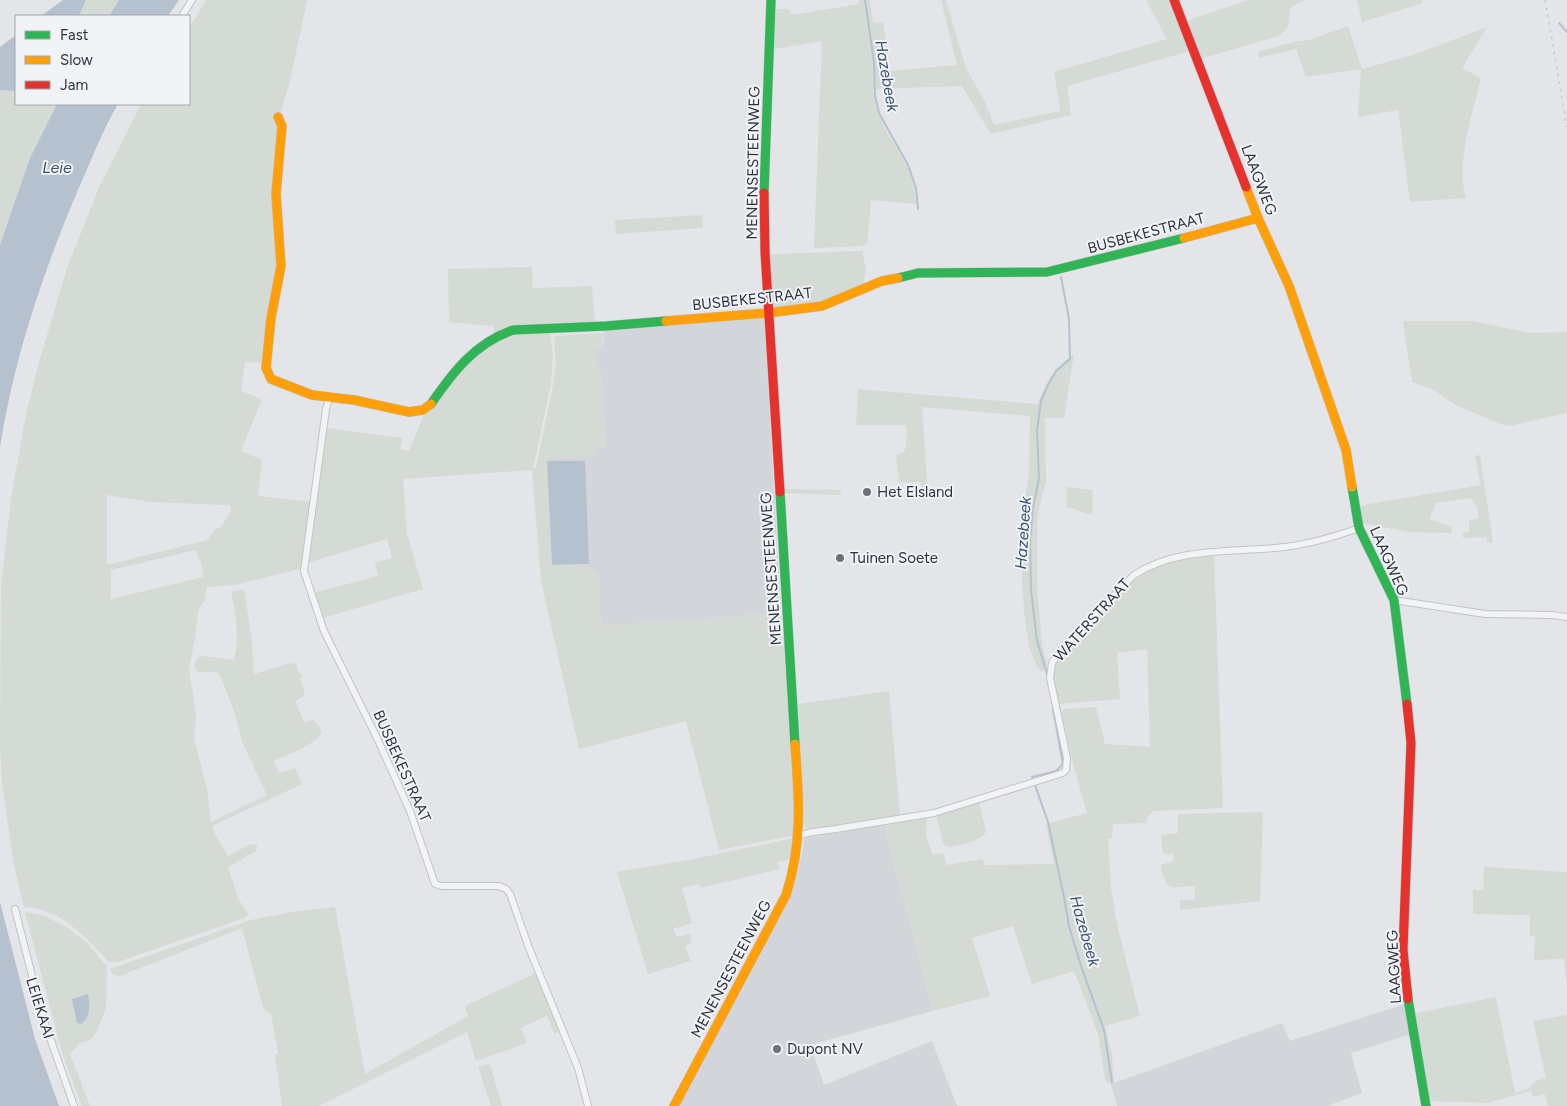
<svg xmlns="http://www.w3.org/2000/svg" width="1567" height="1106" font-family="Figtree,sans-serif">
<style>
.built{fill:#d2d5da}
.green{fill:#d4dbd4;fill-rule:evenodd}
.water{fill:#b5c1cf}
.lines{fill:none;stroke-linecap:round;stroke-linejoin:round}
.stream{stroke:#b5c1cf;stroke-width:2}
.street-casing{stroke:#c2c3c6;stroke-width:8}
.fast-casing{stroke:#c2c3c6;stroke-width:10}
.slow-casing{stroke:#c2c3c6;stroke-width:10}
.jam-casing{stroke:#c2c3c6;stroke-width:10}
.street{stroke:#f2f3f4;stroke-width:6}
.fast{stroke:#30b455;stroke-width:9}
.slow{stroke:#ff9f0a;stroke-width:9}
.jam{stroke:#e5322d;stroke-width:9}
.rail{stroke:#cbcdcf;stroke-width:2;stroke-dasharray:2.5 5;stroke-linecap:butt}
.poi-dot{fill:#6c717a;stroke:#f1f3f6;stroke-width:2}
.labels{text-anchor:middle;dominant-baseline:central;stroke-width:4;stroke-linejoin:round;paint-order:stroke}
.street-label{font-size:15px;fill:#2c333f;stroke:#f1f3f6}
.poi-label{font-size:15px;fill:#2c333f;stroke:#f1f3f6;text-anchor:start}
.water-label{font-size:16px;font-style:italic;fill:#3b526e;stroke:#f1f3f6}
</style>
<rect width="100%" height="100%" fill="#e3e5e8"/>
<g class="built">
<polygon points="764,316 781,613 601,626 598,573 589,569 584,462 547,461 547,458 594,457 594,449 606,447 602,380 595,360 594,350 601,347 604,340 603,328"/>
<polygon points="884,825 933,1011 810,1045 824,1085 932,1041 957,1106 677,1106 728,1013 791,894 797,876 805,838"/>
<polygon points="1405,1004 1411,1034 1351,1053 1362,1093 1327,1106 1117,1106 1111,1084 1282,1023 1290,1041"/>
</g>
<g class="green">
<polygon points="86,0 119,0 109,16 79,16"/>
<path d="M206,0H307L289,86L284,99L282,110H281L279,264L263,363L245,362L241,391L262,399L241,451L262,460L258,496L312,502L302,567L300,569L235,585L207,587L205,599L198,611L195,638L189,670L196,714L194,739L207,789L211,822L267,795L243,744L235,714L221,677L217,672H197L194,665L198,657L203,656L233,660C241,647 235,607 231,592L244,589L252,641L254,674L290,663L296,664L299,673L304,676L300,678L305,695L295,701L304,722L313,720C316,723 322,728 321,733C318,744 284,756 274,761L279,773L295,768L302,784L212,826C215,838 222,844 227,855L229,856L248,845L256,844L257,847L256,851L228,867L239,900L248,914L247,917L118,962H109C86,937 61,909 25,907L23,904L14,865L2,783L0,745L1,584L11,499L25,419L39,362L67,268L100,185L141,104H189V28ZM107,495L151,502L227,505L231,506V511L221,527L215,529L208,540L107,565ZM196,550L201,563L203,577L111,599V570Z"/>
<path d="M859,0H870L873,23L883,22L890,71L957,65L941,0H946L966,68L985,102L994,125L1060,111L1054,72L1167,39L1146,0H1171L1190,51L1067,86L1071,115L991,134L962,86L873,89C875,118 892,138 905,163C912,175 915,190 916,204L871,200L867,244H864L863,246L814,248L822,41L774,49L775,12L778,9H789L792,15L859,4Z"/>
<path d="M1249,0H1306C1285,8 1292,7 1288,27L1279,36L1200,59L1186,21Z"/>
<polygon points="1357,0 1422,0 1423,3 1362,22"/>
<path d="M1348,26L1362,69L1416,54L1487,27L1462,68L1481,78C1473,112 1455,166 1466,198L1410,202L1398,110L1358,117L1361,69L1306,77L1296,49L1259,58L1258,52L1294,42L1309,40Z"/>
<polygon points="0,90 16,91 16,104 57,104 30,158 0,245"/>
<polygon points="702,215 703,228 616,234 615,220"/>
<polygon points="862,251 866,270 863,285 818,303 778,309 772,306 771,255 774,254"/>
<polygon points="532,267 533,288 592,286 595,324 493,336 494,326 449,322 448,269"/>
<polygon points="1403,321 1473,321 1530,333 1567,332 1567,413 1510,426 1500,424 1454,404 1434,390 1412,382"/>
<polygon points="550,331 553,354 551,383 533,469 536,468 552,391 556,365 554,336 604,333 601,347 594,350 595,360 601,368 606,447 594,449 595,457 547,458 552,565 589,564 589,569 598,573 601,625 781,613 793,772 795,835 719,850 686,721 579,749 541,581 532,470 403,479 407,533 423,589 322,618 313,593 378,576 375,563 392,558 387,539 307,563 327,428 402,438 400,449 409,451 423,417 438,396 454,376 489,344 502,335"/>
<path d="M1074,354L1064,418H1045L1046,482L1041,499L1037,522V585L1042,644L1047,664L1043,672L1037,667L1029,647L1025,622L1022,581L1024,504L1029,475L1030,416L922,407L928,495L922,497L921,482H899L896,455L904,452C907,443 907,435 906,425H856L858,389L1037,404C1047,382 1053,368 1074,354Z"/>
<polygon points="1480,455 1493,542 1488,543 1486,537 1463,538 1463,533 1469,532 1469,520 1479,518 1477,507 1471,498 1436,503 1429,519 1451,527 1452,533 1411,532 1360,523 1358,506 1481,485 1475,456"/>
<polygon points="1066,487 1093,490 1092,515 1067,507"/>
<polygon points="784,489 840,490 841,495 785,493"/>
<path d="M1214,555L1223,808L1154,811L1148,816L1146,823L1113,824L1112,838L1108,839L1111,888L1117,924L1140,1016L1105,1026L1112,1055L1114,1083L1111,1084L1106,1081L1105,1078L1098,1034L1074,971L1032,984L1013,926L972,938L990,996L933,1011L884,825L927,816L926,836L933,855L943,853L947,865L983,859L984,865L1054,864L1046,824L1087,813L1075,771L1061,712L1065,709L1096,707L1105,744L1150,747L1147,649L1117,653L1120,699L1059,704C1053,682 1047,675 1060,655L1129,581C1155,564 1184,557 1214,555Z"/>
<polygon points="889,691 900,816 809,830 805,828 804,823 798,704"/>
<path d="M979,801L986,832C978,843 963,844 950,847L946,846L943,843L936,814Z"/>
<path d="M1263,812L1260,901L1180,910V900H1195V886C1169,887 1167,892 1160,865L1174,861L1173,853L1163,854L1161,835L1178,833V814Z"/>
<polygon points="794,838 793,859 778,862 780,869 700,888 699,884 682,888 692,923 673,929 677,937 690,934 692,943 685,946 691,961 648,974 617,872 688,860"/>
<polygon points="1484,867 1567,872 1567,986 1564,959 1534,960 1535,936 1530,936 1530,915 1473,914 1473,890 1483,890"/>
<polygon points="335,907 365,1074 468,1016 465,1006 536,973 560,1032 554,1033 547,1016 521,1028 527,1043 476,1061 467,1032 319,1106 282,1106 275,1055 278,1054 271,1013 268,1013 263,1007 242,928 120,976 113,975 110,969 251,920 297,911"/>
<polygon points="25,912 45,916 68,928 87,943 107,967 106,1008 97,1031 90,1040 80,1043 70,1054 90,1106 82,1106 63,1056"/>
<polygon points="1496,997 1515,1093 1530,1088 1530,1086 1536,1081 1546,1078 1533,1021 1567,1015 1567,1106 1548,1106 1545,1094 1533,1097 1531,1091 1487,1103 1430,1101 1431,1106 1429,1106 1414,1017 1416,1013"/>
<polygon points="490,1064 502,1106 491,1106 478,1067"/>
</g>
<g class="water">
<polygon points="63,0 86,0 79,16 41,16"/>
<polygon points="119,0 179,0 168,16 109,16"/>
<polygon points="16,35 16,91 0,90 0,47"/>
<path d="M57,104H118C102,131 91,161 78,190C43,272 14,358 0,447V245L30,158Z"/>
<polygon points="547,461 585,461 589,564 552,565"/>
<polygon points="0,902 35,1039 59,1106 0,1106"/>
<path d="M88,994C90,1005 91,1017 81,1024L77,1023L72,999Z"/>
</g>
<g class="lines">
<g class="stream">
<polyline points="865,0 874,62 875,96 879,113 908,165 916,188 918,209"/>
<polyline points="1559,23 1567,32"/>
<polyline points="1048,677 1037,641 1031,590 1030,541 1033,508 1039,478 1037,430 1041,401 1048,385 1056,371 1070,359 1069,319 1061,277"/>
<polyline points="1032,777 1056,771 1063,764 1053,709"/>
<polyline points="1035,785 1048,822 1064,897 1069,926 1081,966 1104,1030 1112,1082"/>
</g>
<defs>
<g id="street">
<polyline points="182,16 192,0"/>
<polyline points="332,397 328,402 326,409 304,571 324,631 377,738 410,811 435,884 441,886 499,886 506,889 510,894 529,948 578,1068 588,1106"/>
<polyline points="1394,600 1485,614 1552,615 1567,617"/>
<path d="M800,835L813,832L836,829L934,813L1063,773L1066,770L1067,758L1050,678L1052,663L1064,646L1134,575C1178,546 1234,553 1284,547C1310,544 1334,537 1359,528"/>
<polyline points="15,909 42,1015 74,1106"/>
</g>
<g id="fast">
<polyline points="764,193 771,0"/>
<polyline points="898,278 918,273 1047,272 1184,238"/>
<path d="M431,404C453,372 475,343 513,330L606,326L666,321"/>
<polyline points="1352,487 1359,528 1394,600 1407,704"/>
<polyline points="780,492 795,744"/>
<polyline points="1408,999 1426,1106"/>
</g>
<g id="slow">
<polyline points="278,117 282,126 276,194 281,266 271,318 266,368 271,379 312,395 354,400 409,412 423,410 431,404"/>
<polyline points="1246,187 1258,218 1289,286 1346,450 1352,487"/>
<polyline points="1184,238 1258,218"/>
<polyline points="666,321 768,313 822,306 882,281 898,278"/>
<path d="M674,1106L786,895C803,843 799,797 795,744"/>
</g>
<g id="jam">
<polyline points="1174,0 1246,187"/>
<polyline points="764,193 765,252 780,492"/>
<polyline points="1407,704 1411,743 1403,950 1408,999"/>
</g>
</defs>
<use href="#street" class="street-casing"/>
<use href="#fast" class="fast-casing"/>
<use href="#slow" class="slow-casing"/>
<use href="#jam" class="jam-casing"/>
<use href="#street" class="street"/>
<use href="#fast" class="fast"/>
<use href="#slow" class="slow"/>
<use href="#jam" class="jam"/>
<polyline class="rail" points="1545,0 1567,127"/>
</g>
<g class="poi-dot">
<circle cx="867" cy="492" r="5"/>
<circle cx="840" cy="558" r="5"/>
<circle cx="777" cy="1049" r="5"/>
</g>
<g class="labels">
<g class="street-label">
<text transform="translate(753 163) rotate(-89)">MENENSESTEENWEG</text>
<text transform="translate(1259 180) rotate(69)">LAAGWEG</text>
<text transform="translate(1146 233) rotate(-15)">BUSBEKESTRAAT</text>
<text transform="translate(752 299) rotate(-6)">BUSBEKESTRAAT</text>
<text transform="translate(1389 561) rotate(66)">LAAGWEG</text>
<text transform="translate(771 569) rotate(-94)">MENENSESTEENWEG</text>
<text transform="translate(1092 620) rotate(-48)">WATERSTRAAT</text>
<text transform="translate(402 766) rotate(66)">BUSBEKESTRAAT</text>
<text transform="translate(1394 967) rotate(-93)">LAAGWEG</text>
<text transform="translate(731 969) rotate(-62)">MENENSESTEENWEG</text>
<text transform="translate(40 1008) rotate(73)">LEIEKAAI</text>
</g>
<g class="poi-label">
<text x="877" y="492">Het Elsland</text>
<text x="850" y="558">Tuinen Soete</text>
<text x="787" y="1049">Dupont NV</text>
</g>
<g class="water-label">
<text transform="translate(887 76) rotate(80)">Hazebeek</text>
<text x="57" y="167">Leie</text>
<text transform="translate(1023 533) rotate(-86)">Hazebeek</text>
<text transform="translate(1085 931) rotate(74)">Hazebeek</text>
</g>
</g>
<rect x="15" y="15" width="175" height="90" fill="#f1f3f6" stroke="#a2a6ad"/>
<rect x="25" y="31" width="25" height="8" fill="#30b455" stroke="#a2a6ad"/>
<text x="60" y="40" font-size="15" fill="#2c333f">Fast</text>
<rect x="25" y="56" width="25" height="8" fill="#ff9f0a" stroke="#a2a6ad"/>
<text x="60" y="65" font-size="15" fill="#2c333f">Slow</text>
<rect x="25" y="81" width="25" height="8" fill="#e5322d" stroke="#a2a6ad"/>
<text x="60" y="90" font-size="15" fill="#2c333f">Jam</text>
</svg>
